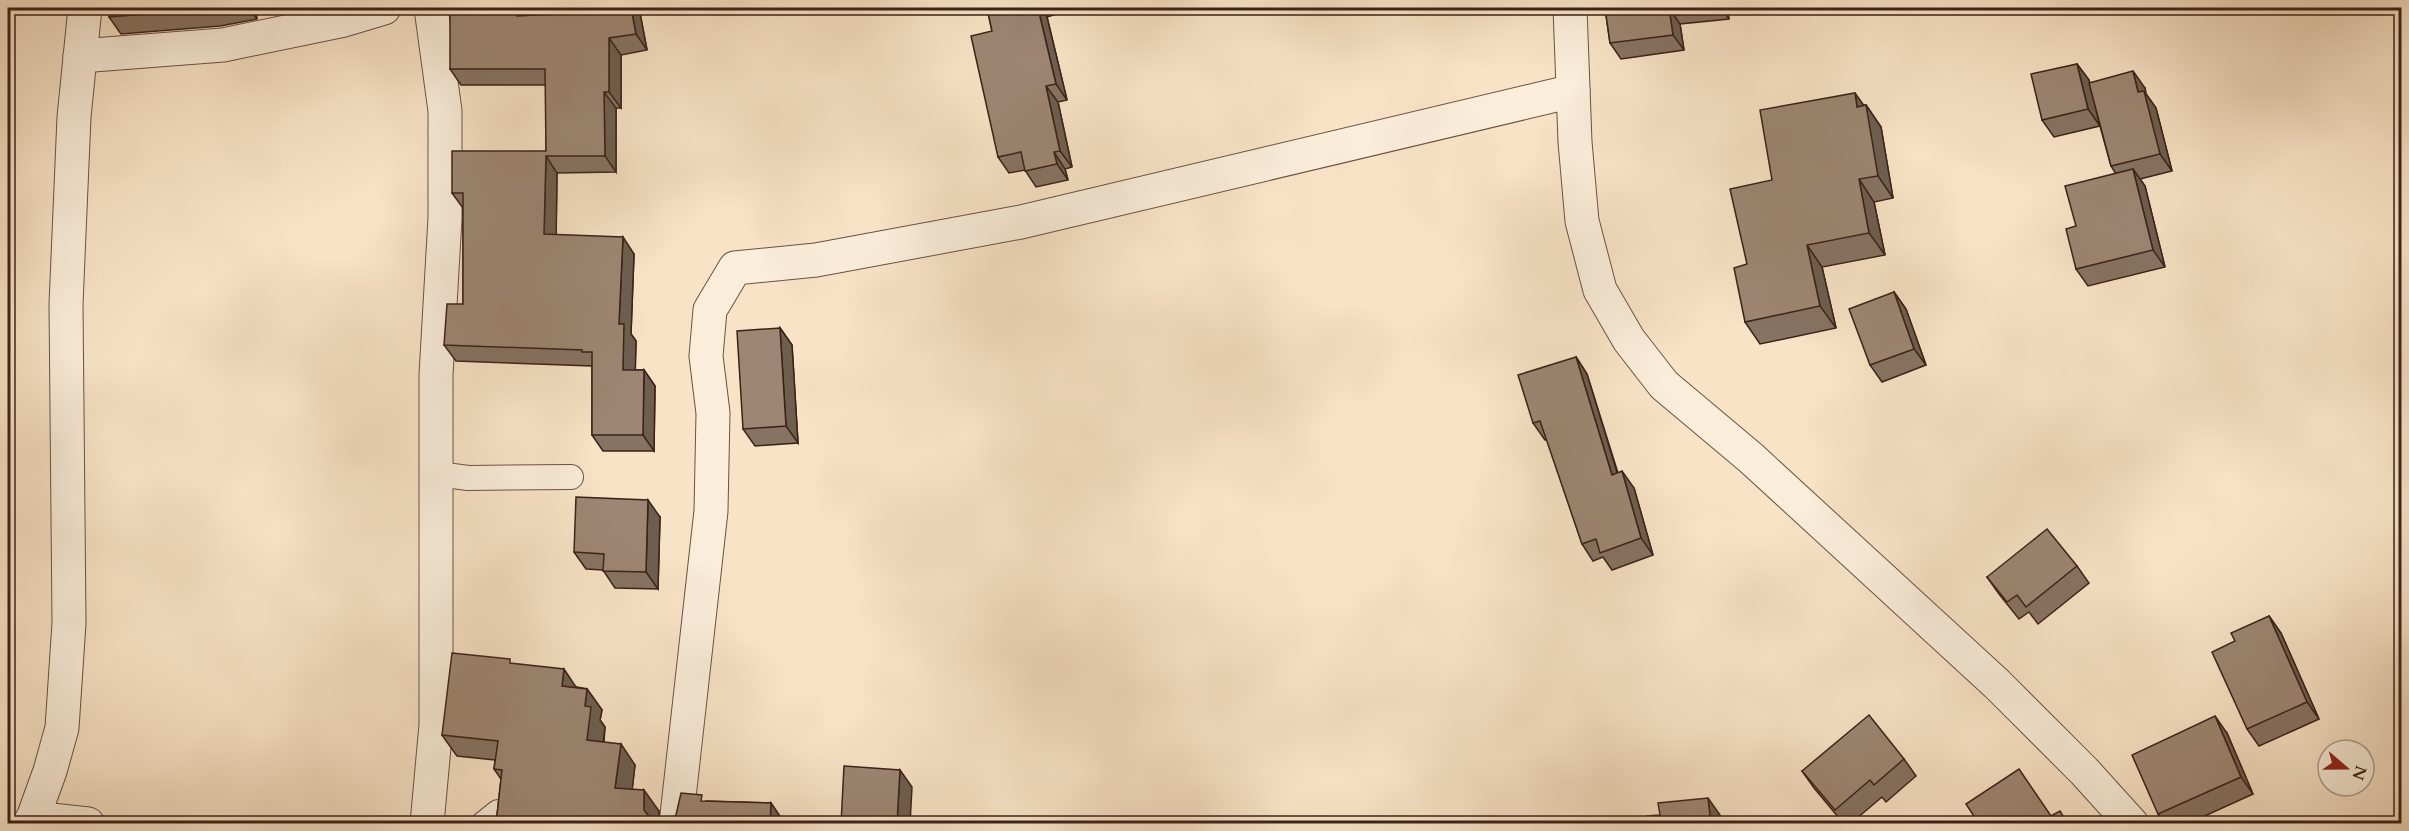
<svg xmlns="http://www.w3.org/2000/svg" width="2409" height="831" font-family="Cardo,serif">
<style>
.lines{fill:none;stroke-linecap:round;stroke-linejoin:round}
.service-casing{stroke:#6a5244;stroke-width:26}
.minor-casing{stroke:#6a5244;stroke-width:35}
.tertiary-casing{stroke:#6a5244;stroke-width:35}
.service{stroke:#faedda;stroke-width:24}
.minor{stroke:#faedda;stroke-width:33}
.tertiary{stroke:#faedda;stroke-width:33}
.wall{fill:#877363;stroke:#3b2219;stroke-width:1.5}
.shaded-wall{fill:#6e5e50;stroke:#3b2219;stroke-width:1.5}
.building{fill:#9d8673;stroke:#3b2219;stroke-width:1.5}
</style>
<rect width="100%" height="100%" fill="#f8e3c6"/>
<filter id="stains"><feTurbulence type="fractalNoise" baseFrequency=".00333" numOctaves="4"/><feColorMatrix values="0 0 0 0 .2 0 0 0 0 .09 0 0 0 0 .02 0 0 0 .5 -.17"/></filter>
<radialGradient id="worn" r=".72"><stop offset=".6" stop-color="#630" stop-opacity="0"/><stop offset="1" stop-color="#630" stop-opacity=".3"/></radialGradient>
<g class="lines">
<defs>
<g id="service">
<polyline points="438,474 468,478 571,477"/>
<polyline points="483,824 498,812"/>
</g>
<g id="minor">
<polyline points="80,56 223,45 344,20 384,8"/>
<polyline points="33,818 88,824"/>
<polyline points="29,824 33,818 50,771 62,728 69,623 66,304 74,117 85,8"/>
<polyline points="427,824 436,725 436,375 445,218 445,111 431,8"/>
<polyline points="676,824 711,511 713,413 706,356 710,310 735,268 816,260 1021,222 1573,91"/>
</g>
<polyline id="tertiary" points="1570,8 1575,142 1582,221 1600,290 1629,340 1664,385 1751,458 1997,684 2084,771 2132,824"/>
</defs>
<use href="#service" class="service-casing"/>
<use href="#minor" class="minor-casing"/>
<use href="#tertiary" class="tertiary-casing"/>
<use href="#service" class="service"/>
<use href="#minor" class="minor"/>
<use href="#tertiary" class="tertiary"/>
</g>
<g class="wall">
<polygon points="109,8 255,8 257,19 220,26 121,34 109,17"/>
<polygon points="639,8 647,50 621,55 621,108 616,108 616,172 557,173 556,235 634,254 631,334 636,341 635,370 644,370 655,386 654,451 603,451 592,435 592,366 456,361 444,345 463,304 463,208 452,193 546,151 546,85 461,85 450,69 529,15 594,12"/>
<polygon points="987,8 1056,8 1057,14 1047,17 1067,100 1058,102 1072,167 1065,169 1068,180 1036,187 1025,170 1009,173 998,157 992,31"/>
<polygon points="1605,8 1727,8 1729,19 1680,24 1684,50 1621,59 1610,43"/>
<polygon points="2077,64 2089,80 2090,83 2145,88 2146,94 2156,108 2172,171 2140,179 2145,186 2165,267 2088,286 2076,269 2076,226 2116,174 2111,166 2100,126 2054,137 2042,120"/>
<polygon points="1863,105 1866,105 1881,127 1893,198 1874,202 1885,255 1822,267 1836,328 1760,344 1745,322 1747,264 1772,180"/>
<polygon points="1894,292 1906,309 1926,365 1882,382 1870,365"/>
<polygon points="780,328 792,345 798,443 755,446 743,429"/>
<polygon points="1576,357 1587,374 1618,473 1634,488 1653,555 1612,570 1603,557 1593,561 1582,544 1547,439 1545,440 1533,423"/>
<polygon points="660,517 658,589 615,588 603,570 586,569 574,552"/>
<polygon points="2077,566 2089,583 2038,624 2029,612 2019,619 1999,594 1987,577"/>
<polygon points="2269,616 2281,633 2319,719 2259,746 2247,729 2235,641"/>
<polygon points="514,664 577,687 587,689 602,710 600,720 605,727 604,742 635,765 632,789 659,811 659,821 669,820 706,801 771,803 785,824 496,824 501,779 494,769 495,760 457,756 442,735"/>
<polygon points="2227,733 2253,794 2187,824 2165,824 2158,814"/>
<polygon points="1904,759 1916,776 1886,802 1882,797 1850,824 1844,824 1814,788 1802,771"/>
</g>
<g class="shaded-wall">
<polygon points="249,8 255,8 257,19"/>
<polygon points="517,8 523,8 529,15 528,32 517,16"/>
<polygon points="631,8 639,8 647,50 636,34"/>
<polygon points="1038,8 1041,8 1047,17 1067,100 1056,84"/>
<polygon points="1669,8 1680,24 1684,50 1673,35"/>
<polygon points="1721,8 1727,8 1729,19"/>
<polygon points="609,38 621,55 621,108 609,92"/>
<polygon points="2077,64 2089,80 2100,126 2088,109"/>
<polygon points="2133,71 2145,88 2146,94 2156,108 2172,171 2160,154 2138,92"/>
<polygon points="1046,86 1058,102 1072,167 1060,151"/>
<polygon points="604,92 616,108 616,172 605,156"/>
<polygon points="1855,93 1867,110 1866,105 1881,127 1893,198 1878,176 1857,107"/>
<polygon points="1054,152 1065,169 1068,180 1057,164"/>
<polygon points="546,156 557,173 556,250 544,234"/>
<polygon points="2133,169 2145,186 2165,267 2153,250"/>
<polygon points="1859,179 1874,202 1885,255 1869,233"/>
<polygon points="623,237 634,254 631,334 636,341 635,386 623,370 619,324"/>
<polygon points="1807,245 1822,267 1836,328 1820,306"/>
<polygon points="1894,292 1906,309 1926,365 1914,349"/>
<polygon points="780,328 792,345 798,443 786,426"/>
<polygon points="1576,357 1587,374 1623,492 1612,475"/>
<polygon points="644,370 655,386 654,451 643,435"/>
<polygon points="1622,471 1634,488 1653,555 1641,538"/>
<polygon points="648,500 660,517 658,589 646,572"/>
<polygon points="2269,616 2281,633 2319,719 2307,702"/>
<polygon points="564,669 578,690 562,686"/>
<polygon points="587,689 602,710 600,720 605,727 601,761 587,740 585,706"/>
<polygon points="2215,716 2227,733 2253,794 2241,777"/>
<polygon points="621,744 635,765 630,809 615,788"/>
<polygon points="900,770 912,787 910,824 897,824"/>
<polygon points="644,790 659,811 659,824 653,824 644,810"/>
<polygon points="1708,798 1720,815 1721,824 1711,824"/>
<polygon points="771,803 785,824 770,824"/>
</g>
<g class="building">
<polygon points="109,8 218,8 209,9 109,17"/>
<polygon points="450,8 517,8 517,16 594,12 593,8 631,8 636,34 609,38 609,92 604,92 605,156 546,156 544,234 623,237 619,324 624,324 623,370 644,370 643,435 592,435 592,352 582,352 582,350 444,345 447,304 463,304 463,193 452,193 452,151 546,151 545,69 450,69"/>
<polygon points="987,8 1038,8 1056,84 1046,86 1060,151 1054,152 1057,164 1025,171 1021,152 998,157 971,36 992,31"/>
<polygon points="1605,8 1678,8 1669,8 1673,35 1610,43"/>
<polygon points="2077,64 2088,109 2042,120 2031,74"/>
<polygon points="2133,71 2138,92 2144,91 2160,154 2111,166 2089,83"/>
<polygon points="1855,93 1857,107 1866,105 1878,176 1859,179 1869,233 1807,245 1820,306 1745,322 1734,268 1747,264 1730,189 1772,180 1760,110"/>
<polygon points="2133,169 2153,250 2076,269 2066,229 2076,226 2065,186"/>
<polygon points="1894,292 1914,349 1870,365 1849,309"/>
<polygon points="780,328 786,426 743,429 737,331"/>
<polygon points="1576,357 1612,475 1622,471 1641,538 1600,553 1596,539 1582,544 1540,421 1533,423 1518,375"/>
<polygon points="576,497 648,500 646,572 603,571 604,554 574,552"/>
<polygon points="2047,529 2077,566 2026,607 2017,595 2007,602 1987,577"/>
<polygon points="2269,616 2307,702 2247,729 2212,652 2235,641 2231,633"/>
<polygon points="452,653 510,659 510,663 564,669 562,686 587,689 585,706 591,707 587,740 621,744 615,788 644,790 644,810 651,819 660,822 669,820 676,815 681,793 702,795 701,801 771,803 770,824 496,824 502,770 494,769 498,741 442,735"/>
<polygon points="1869,715 1904,759 1874,785 1870,780 1835,810 1802,771"/>
<polygon points="2215,716 2241,777 2158,814 2132,755"/>
<polygon points="844,766 900,770 897,824 841,824"/>
<polygon points="2019,769 2051,816 2060,811 2068,824 1979,824 1966,804"/>
<polygon points="1708,798 1711,824 1647,824 1647,816 1660,815 1658,803"/>
</g>
<rect width="2409" height="831" fill="none" stroke="#f8e3c6" stroke-width="30"/>
<rect x="9" y="9" width="2391" height="813" fill="none" stroke="#3b2219" stroke-width="3"/>
<rect x="15" y="15" width="2379" height="801" fill="none" stroke="#3b2219" stroke-width="1.5"/>
<g transform="translate(2346 768) rotate(110)"><circle r="28" fill="#faedda" stroke="#ae9c8d" stroke-width="1.5"/>
<path d="M0-4.5L10 22L0 15L-10 22Z" fill="#8f2418"/>
<text y="-9" font-size="16" font-weight="bold" text-anchor="middle" fill="#3b2219">N</text>
</g>
<rect width="100%" height="100%" filter="url(#stains)"/>
<rect width="100%" height="100%" fill="url(#worn)"/>
</svg>
